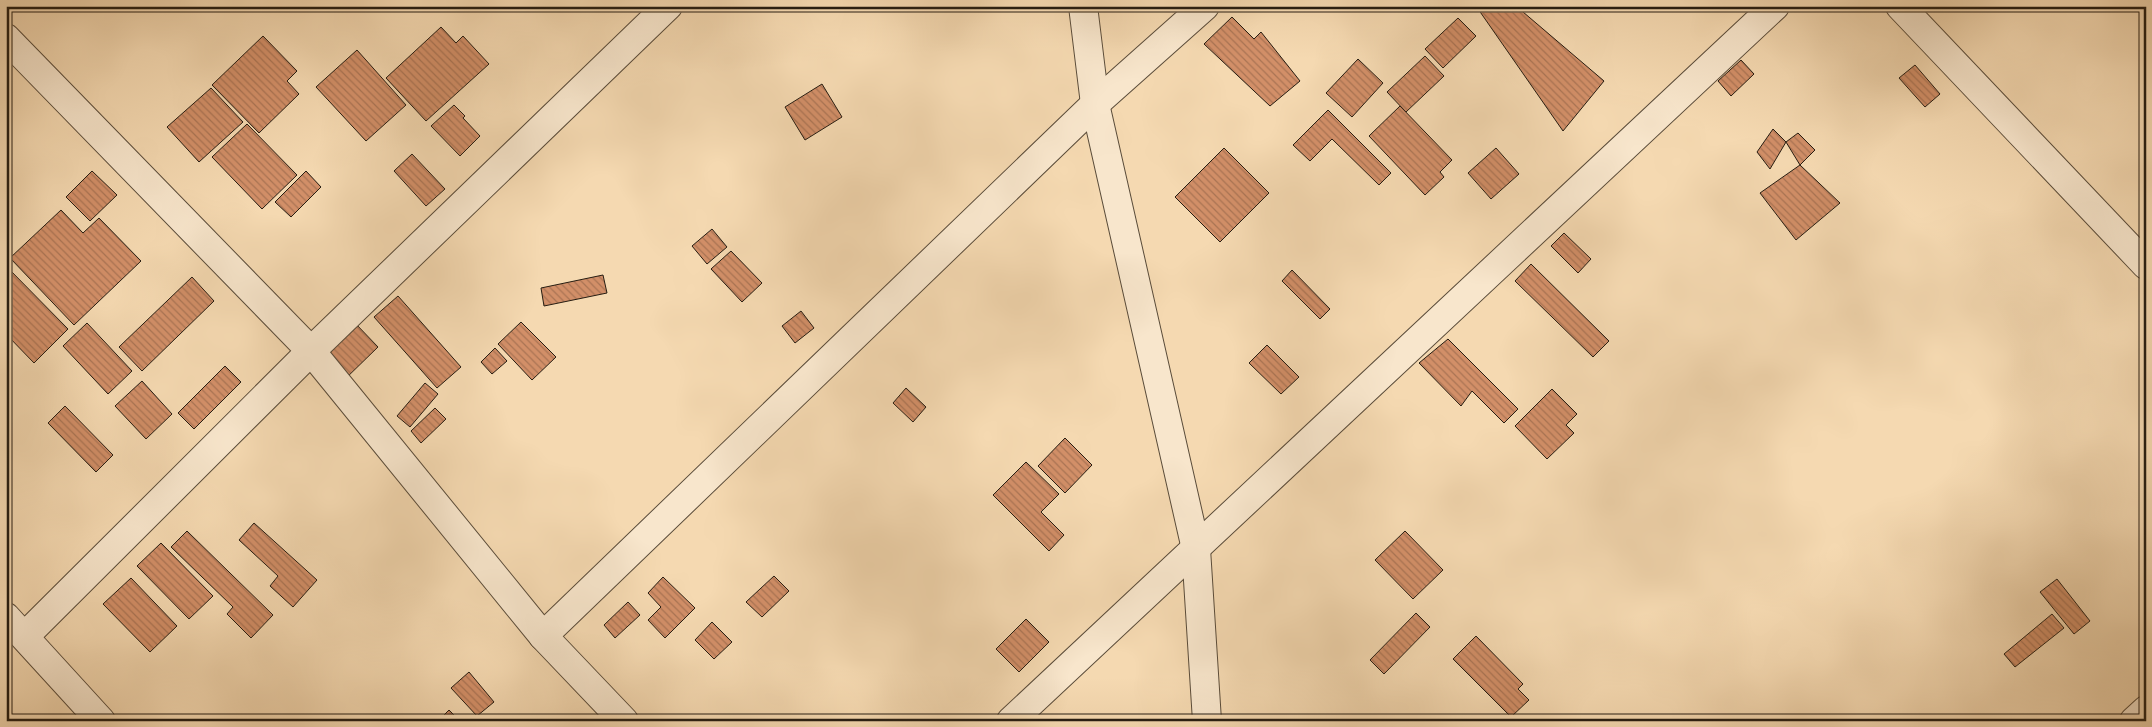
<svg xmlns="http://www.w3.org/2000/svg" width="2152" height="727" font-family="'Libre Bodoni',serif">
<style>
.building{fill:url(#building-back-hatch);stroke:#261d12}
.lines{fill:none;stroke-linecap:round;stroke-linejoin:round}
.minor-casing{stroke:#5a4c3a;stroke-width:30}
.minor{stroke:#f8e6cc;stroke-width:28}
</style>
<defs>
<pattern id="building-back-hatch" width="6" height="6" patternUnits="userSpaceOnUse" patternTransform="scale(1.25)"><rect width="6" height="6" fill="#d28f68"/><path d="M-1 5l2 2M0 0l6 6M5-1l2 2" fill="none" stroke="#aa7454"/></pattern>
</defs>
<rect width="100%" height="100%" fill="#f5d9b1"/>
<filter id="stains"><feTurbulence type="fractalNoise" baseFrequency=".004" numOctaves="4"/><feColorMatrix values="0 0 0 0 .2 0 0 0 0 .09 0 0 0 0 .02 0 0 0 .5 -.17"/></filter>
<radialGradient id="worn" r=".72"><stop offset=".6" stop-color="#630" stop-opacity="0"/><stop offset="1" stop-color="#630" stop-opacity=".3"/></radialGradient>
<g class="building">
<polygon points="1476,6 1516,6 1604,81 1563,131"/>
<polygon points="1232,17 1254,39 1261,32 1300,81 1270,106 1204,44"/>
<polygon points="1458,18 1476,36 1443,68 1425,49"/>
<polygon points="441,27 456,43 463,36 489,64 426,121 386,78"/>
<polygon points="263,36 297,71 287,81 299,94 259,133 212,85"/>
<polygon points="357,50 406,105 366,141 316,87"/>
<polygon points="1425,56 1444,76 1406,112 1387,92"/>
<polygon points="1358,59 1383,83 1352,117 1326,93"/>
<polygon points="1741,60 1754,74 1731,96 1718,81"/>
<polygon points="1915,65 1940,94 1925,107 1899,78"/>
<polygon points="822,84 842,117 805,140 785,107"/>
<polygon points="211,88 243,122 199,162 167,127"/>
<polygon points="454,105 465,116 463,118 480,136 460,156 431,126"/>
<polygon points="1400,106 1452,160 1440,172 1444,177 1425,195 1369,136"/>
<polygon points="1328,110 1391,173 1379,185 1332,139 1310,161 1293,145"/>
<polygon points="247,124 297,175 262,209 212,157"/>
<polygon points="1773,129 1786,142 1770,169 1757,152"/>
<polygon points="1798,133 1815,150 1800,165 1786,142"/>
<polygon points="1224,148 1269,193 1220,242 1175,197"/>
<polygon points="1496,148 1519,174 1491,199 1468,173"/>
<polygon points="412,154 445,189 426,206 394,171"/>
<polygon points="1800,165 1840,203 1796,240 1760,193"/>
<polygon points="92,171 117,195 90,221 66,197"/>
<polygon points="306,171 321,187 291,217 275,202"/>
<polygon points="61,210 83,233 99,218 141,261 74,325 10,258"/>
<polygon points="712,229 727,247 707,264 692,246"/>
<polygon points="1564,233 1591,259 1578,273 1551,246"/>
<polygon points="731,251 762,283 742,302 711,269"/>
<polygon points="1531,264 1609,341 1593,357 1515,281"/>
<polygon points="6,266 68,329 34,363 6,334"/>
<polygon points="1292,270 1330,309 1320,319 1282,281"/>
<polygon points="603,275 607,293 544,306 541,288"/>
<polygon points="192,277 214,301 142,371 119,347"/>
<polygon points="398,296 461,367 437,388 374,317"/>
<polygon points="801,311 814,328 795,343 782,326"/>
<polygon points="521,322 556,357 532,380 498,344"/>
<polygon points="87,323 132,371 108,394 63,346"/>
<polygon points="355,323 378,347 342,382 319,358"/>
<polygon points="1448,339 1518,409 1504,423 1472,391 1461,406 1419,363"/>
<polygon points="1267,345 1299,377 1281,394 1249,363"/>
<polygon points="495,348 507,361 492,374 481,362"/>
<polygon points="225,366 241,382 194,429 178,413"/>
<polygon points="142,381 172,414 146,439 115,406"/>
<polygon points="425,383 438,394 410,427 397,416"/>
<polygon points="906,388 926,407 913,422 893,403"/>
<polygon points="1552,389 1577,414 1566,425 1574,433 1547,459 1515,426"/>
<polygon points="65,406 113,455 96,472 48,423"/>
<polygon points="435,408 446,419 421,443 411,431"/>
<polygon points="1065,438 1092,465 1065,493 1038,466"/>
<polygon points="1026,462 1059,494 1041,512 1064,535 1049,551 993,495"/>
<polygon points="254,523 317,580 293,607 270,586 278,576 239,540"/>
<polygon points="187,531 273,615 251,638 227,614 233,607 171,547"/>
<polygon points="1405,531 1443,570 1413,599 1375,560"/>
<polygon points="161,543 213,596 189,619 137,566"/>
<polygon points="774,576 789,591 762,617 746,602"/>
<polygon points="663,577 695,608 665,638 648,620 661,607 648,593"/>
<polygon points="131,578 177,626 150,652 103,604"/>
<polygon points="2057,579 2090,621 2074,634 2040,592"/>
<polygon points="628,602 640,615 615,638 604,625"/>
<polygon points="1416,613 1430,627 1384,674 1370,660"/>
<polygon points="2052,614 2064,628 2015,667 2004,654"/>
<polygon points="1026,619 1049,642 1019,672 996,649"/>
<polygon points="712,622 732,642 714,659 695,640"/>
<polygon points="1476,636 1523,684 1518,689 1529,700 1511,717 1453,659"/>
<polygon points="469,672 494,702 477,716 451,688"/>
<polygon points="449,710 460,721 438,721"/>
</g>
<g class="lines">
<defs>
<g id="minor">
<polyline points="1083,6 1095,104 1196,549 1207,721"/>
<polyline points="1900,6 2146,265"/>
<polyline points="6,38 311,351 543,636 624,721"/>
<polyline points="6,617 101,721"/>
<polyline points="25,636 311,351 668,6"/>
<polyline points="543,636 1095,104 1205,6"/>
<polyline points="1011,721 1775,6"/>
<polyline points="2134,721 2146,710"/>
</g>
</defs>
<use href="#minor" class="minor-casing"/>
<use href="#minor" class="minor"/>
</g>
<rect width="2152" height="727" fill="none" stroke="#f5d9b1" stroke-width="25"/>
<rect x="8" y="8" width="2137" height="712" fill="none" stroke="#261d12" stroke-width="2.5"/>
<rect x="12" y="12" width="2127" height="702" fill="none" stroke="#261d12"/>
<rect width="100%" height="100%" filter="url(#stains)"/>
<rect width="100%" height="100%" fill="url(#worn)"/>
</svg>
